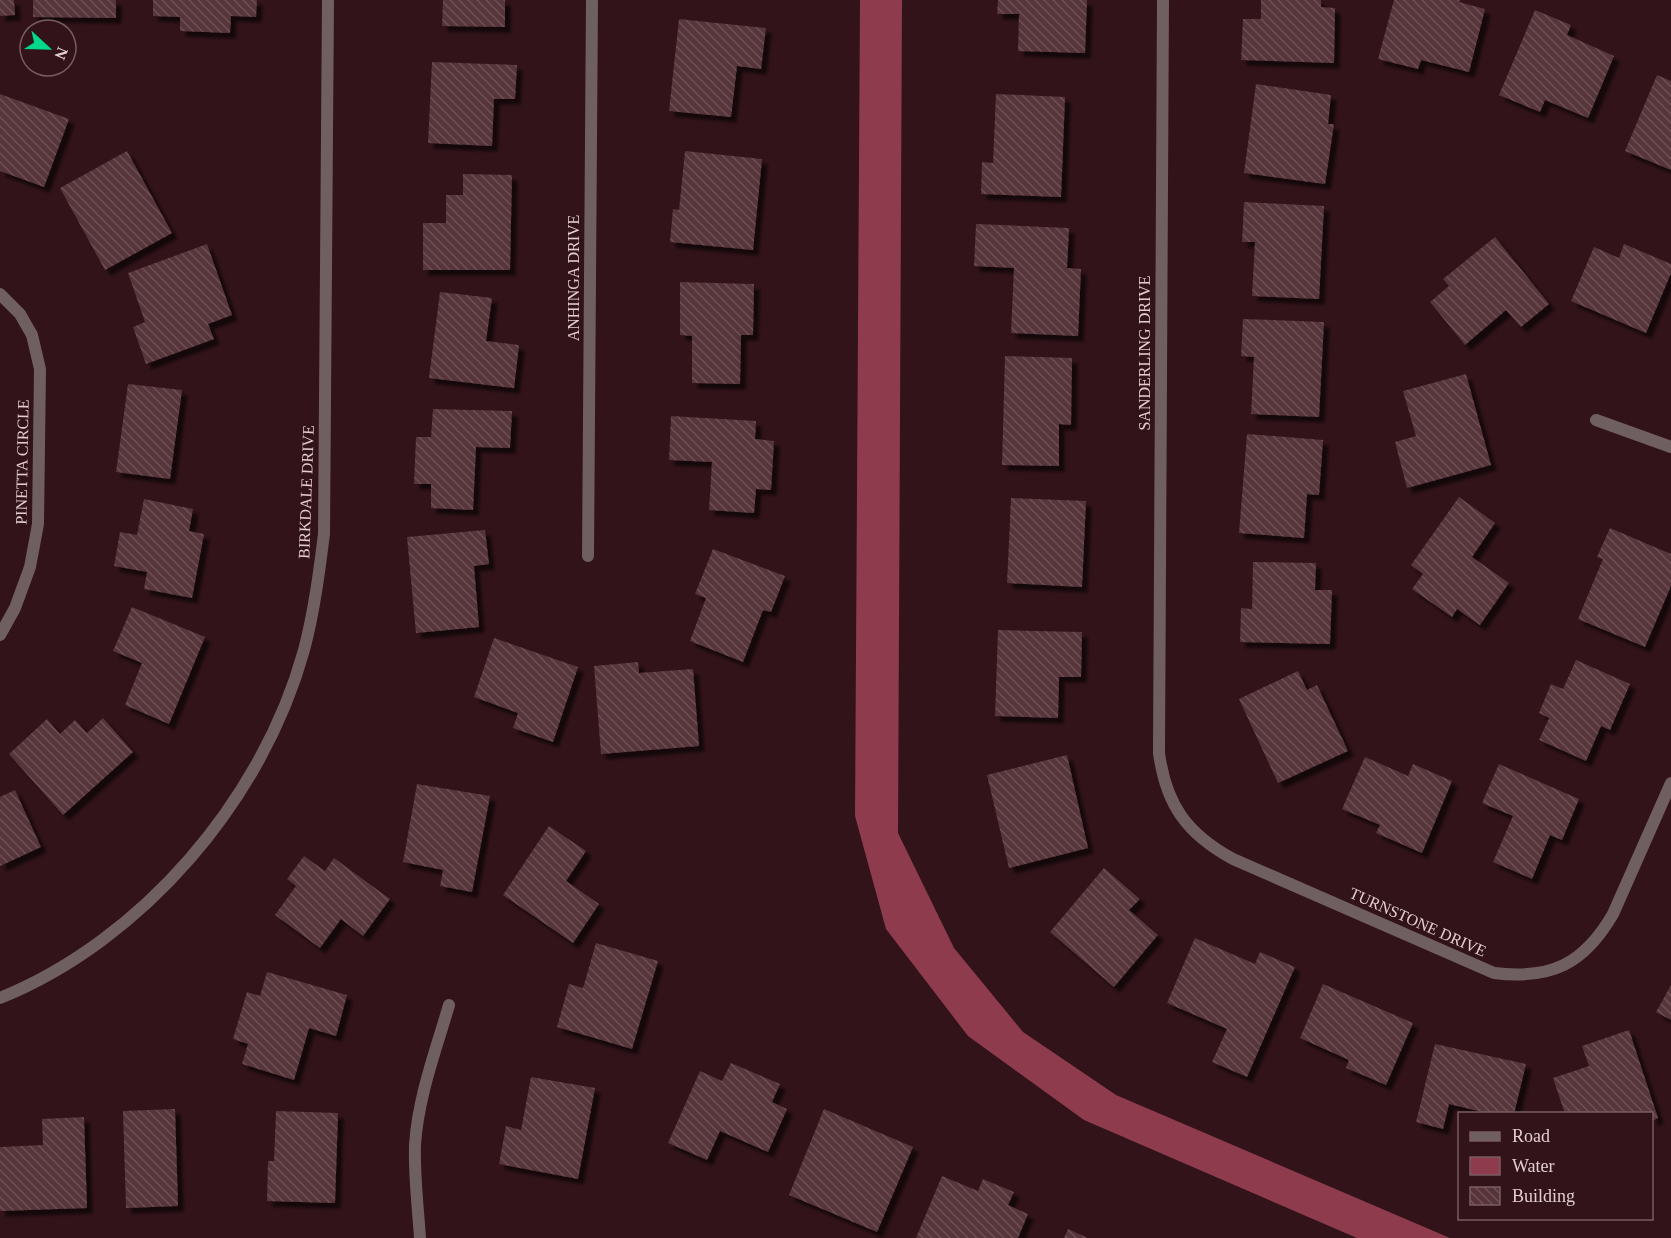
<svg xmlns="http://www.w3.org/2000/svg" width="1671" height="1238" font-family="Georgia,serif">
<style>
.water{fill:#8f3b4e}
.building{fill:url(#building-back-hatch);filter:url(#shadow)}
.lines{fill:none;stroke-linecap:round;stroke-linejoin:round}
.minor{stroke:#705f61;stroke-width:12}
.tertiary{stroke:#705f61;stroke-width:12}
.labels{text-anchor:middle;dominant-baseline:central;stroke-width:4.5;stroke-linejoin:round;paint-order:stroke}
.street-label{font-size:16px;fill:#e3cdd0;stroke:#311319}
</style>
<defs>
<pattern id="building-back-hatch" width="6" height="6" patternUnits="userSpaceOnUse" patternTransform="scale(1.5)"><rect width="6" height="6" fill="#56343a"/><path d="M-1 5l2 2M0 0l6 6M5-1l2 2" fill="none" stroke="#6e5055"/></pattern>
<filter id="shadow"><feDropShadow dx="5.5" dy="5.5" stdDeviation="1.5" flood-color="#0009"/></filter>
</defs>
<rect width="100%" height="100%" fill="#311319"/>
<polygon class="water" points="860,0 902,0 898,833 954,948 1023,1032 1116,1095 1450,1238 1357,1238 1084,1120 968,1036 886,929 855,816"/>
<g class="building">
<polygon points="0,0 14,0 15,15 0,16"/>
<polygon points="33,0 116,0 116,18 33,17"/>
<polygon points="153,0 257,0 256,17 231,16 230,33 180,31 180,17 153,16"/>
<polygon points="443,0 505,0 505,27 442,26"/>
<polygon points="998,0 1087,0 1085,53 1018,51 1019,14 997,14"/>
<polygon points="1261,0 1321,0 1321,7 1335,8 1334,63 1241,60 1243,19 1261,19"/>
<polygon points="1394,0 1460,0 1459,2 1485,9 1469,72 1421,60 1418,69 1378,59"/>
<polygon points="1535,10 1571,25 1567,35 1614,56 1588,118 1545,100 1540,112 1499,95"/>
<polygon points="679,19 766,28 761,69 737,66 731,117 669,111"/>
<polygon points="432,62 517,65 515,99 494,99 492,146 428,143"/>
<polygon points="1657,75 1671,81 1671,170 1625,151"/>
<polygon points="1256,84 1331,95 1328,124 1334,124 1325,184 1244,173"/>
<polygon points="0,94 69,119 44,187 0,171"/>
<polygon points="996,94 1065,97 1061,197 981,194 982,162 993,163"/>
<polygon points="127,151 172,233 105,270 60,188"/>
<polygon points="685,151 762,159 753,250 670,242 673,209 679,210"/>
<polygon points="463,174 512,175 510,270 423,270 423,223 446,223 446,195 463,195"/>
<polygon points="1244,202 1324,206 1319,299 1252,296 1255,242 1242,242"/>
<polygon points="976,224 1069,228 1067,268 1081,269 1078,336 1011,333 1014,268 974,266"/>
<polygon points="1495,237 1549,304 1521,327 1506,310 1465,345 1430,302 1449,286 1443,279"/>
<polygon points="207,244 232,315 208,324 214,339 146,364 133,327 145,322 128,273"/>
<polygon points="1624,244 1671,264 1671,273 1646,333 1571,301 1594,247 1619,258"/>
<polygon points="680,282 754,284 753,335 741,335 740,384 692,383 692,336 680,335"/>
<polygon points="440,292 492,298 486,341 519,345 514,388 429,378"/>
<polygon points="1243,319 1324,322 1319,417 1251,414 1254,357 1241,356"/>
<polygon points="1005,356 1072,358 1071,425 1059,424 1059,466 1002,465"/>
<polygon points="1466,374 1491,465 1407,488 1395,442 1416,436 1403,391"/>
<polygon points="128,384 182,390 170,479 116,472"/>
<polygon points="433,409 512,411 510,448 476,447 473,510 431,508 431,484 414,484 416,437 431,437"/>
<polygon points="671,416 756,421 755,439 774,441 771,490 756,489 754,513 709,510 712,462 669,460"/>
<polygon points="1247,434 1323,440 1319,495 1307,494 1304,538 1239,533"/>
<polygon points="1459,497 1495,523 1472,557 1509,583 1480,625 1457,609 1452,617 1412,589 1423,574 1411,565"/>
<polygon points="1011,498 1086,501 1082,587 1007,583"/>
<polygon points="144,499 193,509 189,531 204,534 192,598 144,589 147,572 114,566 120,532 137,535"/>
<polygon points="1610,528 1671,554 1671,586 1645,647 1578,619 1603,559 1597,557"/>
<polygon points="485,530 489,564 474,566 479,627 416,633 407,537"/>
<polygon points="713,549 785,576 771,612 763,610 743,662 690,641 706,598 695,594"/>
<polygon points="1253,562 1316,563 1315,590 1332,590 1330,644 1240,642 1241,608 1252,609"/>
<polygon points="132,607 205,637 169,724 125,705 142,663 113,651"/>
<polygon points="998,630 1082,632 1081,677 1059,677 1058,718 995,716"/>
<polygon points="494,638 578,667 553,742 513,728 518,713 474,697"/>
<polygon points="1576,660 1630,684 1610,730 1601,726 1586,761 1539,740 1549,718 1539,713 1551,684 1563,689"/>
<polygon points="638,662 639,673 693,669 699,746 601,754 594,666"/>
<polygon points="1298,671 1307,690 1317,685 1348,751 1278,783 1239,699"/>
<polygon points="103,718 133,752 63,815 9,754 47,719 60,734 75,720 87,733"/>
<polygon points="1067,755 1088,848 1009,868 987,775"/>
<polygon points="1365,757 1408,776 1413,764 1452,781 1422,853 1376,833 1380,825 1342,809"/>
<polygon points="1499,764 1579,799 1562,840 1550,835 1532,879 1493,862 1513,816 1482,803"/>
<polygon points="417,784 490,796 472,892 440,886 443,870 403,862"/>
<polygon points="15,790 41,847 0,866 0,797"/>
<polygon points="549,826 586,851 566,881 599,904 573,943 503,895"/>
<polygon points="304,856 325,871 334,858 390,899 363,936 341,919 320,948 275,915 296,886 287,879"/>
<polygon points="1104,868 1140,899 1129,910 1158,935 1114,987 1050,932"/>
<polygon points="1195,938 1255,964 1260,952 1295,967 1247,1077 1212,1062 1227,1029 1167,1003"/>
<polygon points="596,943 658,961 632,1049 557,1027 569,984 583,988"/>
<polygon points="267,972 347,995 336,1036 309,1028 294,1080 242,1064 248,1044 233,1039 247,992 260,996"/>
<polygon points="1323,984 1413,1023 1386,1085 1346,1068 1349,1060 1300,1038"/>
<polygon points="1671,985 1671,1020 1656,1012"/>
<polygon points="1629,1030 1658,1118 1652,1121 1652,1114 1565,1114 1553,1078 1589,1066 1582,1046"/>
<polygon points="1435,1044 1526,1064 1514,1114 1491,1114 1449,1104 1443,1129 1416,1122"/>
<polygon points="731,1063 780,1084 772,1102 787,1109 768,1152 720,1131 707,1160 668,1143 700,1071 722,1081"/>
<polygon points="531,1077 595,1088 578,1179 499,1164 506,1126 521,1130"/>
<polygon points="175,1109 178,1206 126,1208 123,1111"/>
<polygon points="824,1109 913,1147 877,1232 789,1195"/>
<polygon points="276,1111 338,1113 335,1203 267,1201 268,1161 274,1161"/>
<polygon points="84,1117 87,1208 0,1211 0,1147 43,1145 42,1119"/>
<polygon points="942,1176 978,1191 983,1179 1014,1192 1008,1205 1028,1214 1018,1238 916,1238"/>
<polygon points="1068,1229 1088,1238 1064,1238"/>
</g>
<g class="lines">
<g class="minor">
<path d="M1163,0L1159,753C1166,805 1187,834 1233,859L1494,973C1551,980 1584,964 1613,914L1671,783"/>
<polyline points="0,294 20,314 32,335 40,369 38,524 30,567 15,608 0,635"/>
<polyline points="1596,420 1671,447"/>
<polyline points="588,556 592,0"/>
<path d="M420,1238C418,1207 414,1176 415,1145C418,1097 436,1050 449,1005"/>
</g>
<path class="tertiary" d="M0,998C143,940 263,799 304,650C314,612 319,574 324,534L328,0"/>
</g>
<g class="labels">
<g class="street-label">
<text transform="translate(573 278) rotate(-90)">ANHINGA DRIVE</text>
<text transform="translate(1144 353) rotate(-90)">SANDERLING DRIVE</text>
<text transform="translate(22 462) rotate(-89)">PINETTA CIRCLE</text>
<text transform="translate(306 492) rotate(-88)">BIRKDALE DRIVE</text>
<text transform="translate(1418 922) rotate(24)">TURNSTONE DRIVE</text>
</g>
</g>
<rect x="1458" y="1112" width="195" height="108" fill="#311319" stroke="#785d62" stroke-width="1.5"/>
<rect x="1470" y="1132" width="30" height="9" fill="#705f61" stroke="#785d62" stroke-width="1.5"/>
<text x="1512" y="1142" font-size="18" fill="#e3cdd0">Road</text>
<rect x="1470" y="1157" width="30" height="18" fill="#8f3b4e" stroke="#785d62" stroke-width="1.5"/>
<text x="1512" y="1172" font-size="18" fill="#e3cdd0">Water</text>
<rect x="1470" y="1187" width="30" height="18" fill="url(#building-back-hatch)" stroke="#785d62" stroke-width="1.5"/>
<text x="1512" y="1202" font-size="18" fill="#e3cdd0">Building</text>
<g transform="translate(48 48) rotate(112)"><circle r="28" fill="#311319" stroke="#785d62" stroke-width="1.5"/>
<path d="M0-4.5L10 22L0 15L-10 22Z" fill="#00d98c"/>
<text y="-9" font-size="16" font-weight="bold" text-anchor="middle" fill="#e3cdd0">N</text>
</g>
</svg>
